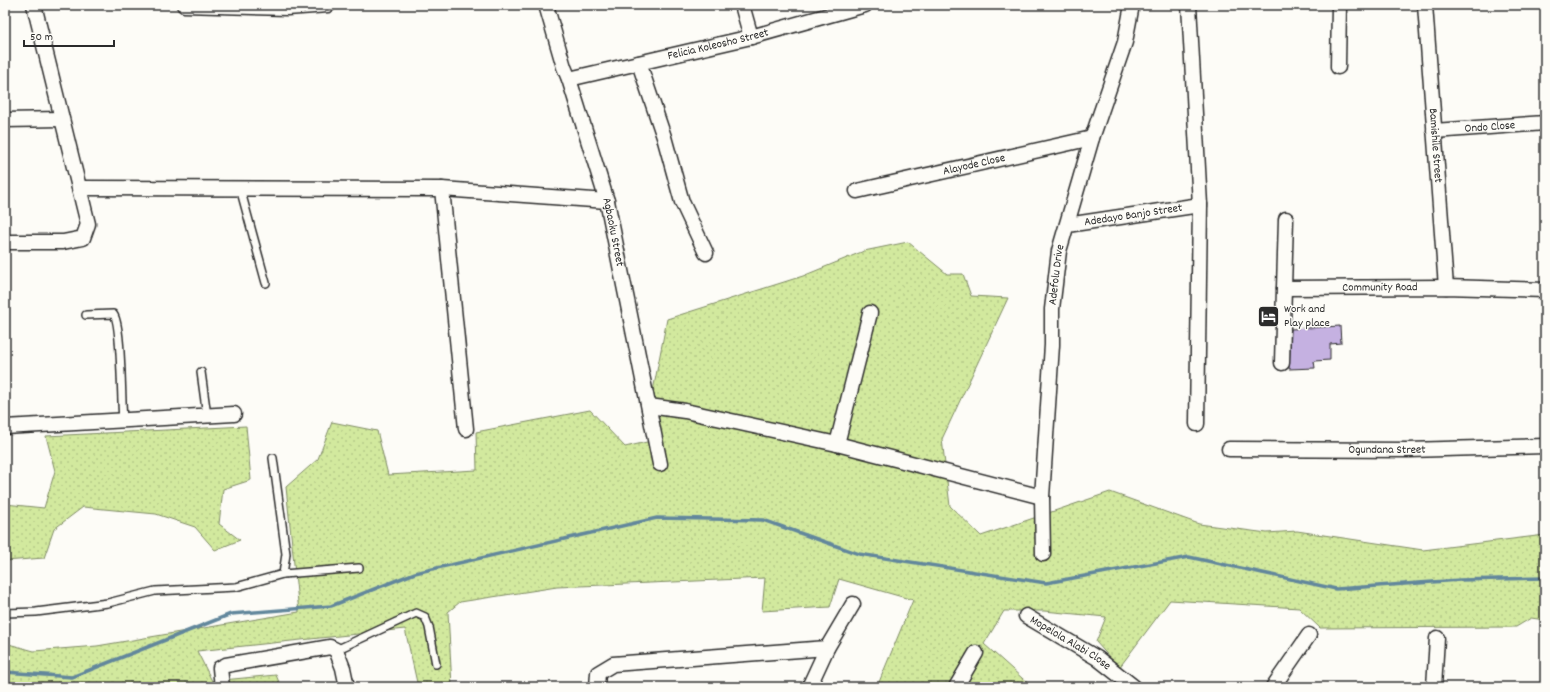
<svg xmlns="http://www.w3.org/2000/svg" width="1550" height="692" font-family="Dekko,sans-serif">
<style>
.grass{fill:url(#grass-dots);stroke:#7e8a64}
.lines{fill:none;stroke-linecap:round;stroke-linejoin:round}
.stream{stroke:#62879c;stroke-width:3.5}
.building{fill:#c5b1e1;stroke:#2b2b2b}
.service-casing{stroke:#2b2b2b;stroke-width:10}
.minor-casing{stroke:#2b2b2b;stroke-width:17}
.service{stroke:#fdfcf7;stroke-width:7}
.minor{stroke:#fdfcf7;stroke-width:14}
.labels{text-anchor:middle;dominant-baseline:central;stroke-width:3;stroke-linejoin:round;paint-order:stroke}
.street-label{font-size:12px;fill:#2b2b2b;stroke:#fdfcf7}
.poi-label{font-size:12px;fill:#2b2b2b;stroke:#fdfcf7;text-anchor:start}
</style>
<defs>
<pattern id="grass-dots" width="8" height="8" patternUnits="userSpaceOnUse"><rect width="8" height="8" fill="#d2e99e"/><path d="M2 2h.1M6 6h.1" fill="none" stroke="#b4c888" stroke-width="1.8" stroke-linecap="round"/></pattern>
</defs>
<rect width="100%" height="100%" fill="#fdfcf7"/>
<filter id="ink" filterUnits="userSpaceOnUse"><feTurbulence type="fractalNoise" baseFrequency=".025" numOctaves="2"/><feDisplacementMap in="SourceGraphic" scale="8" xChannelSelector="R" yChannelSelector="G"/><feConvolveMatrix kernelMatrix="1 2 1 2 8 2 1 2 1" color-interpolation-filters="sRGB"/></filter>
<g filter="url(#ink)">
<g class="grass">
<polygon points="908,242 947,274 963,274 971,296 1008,298 942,439 950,506 981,536 1110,492 1199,524 1267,533 1297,531 1423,550 1545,535 1545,620 1531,618 1516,627 1320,628 1299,608 1170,600 1119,668 1096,642 1106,617 1044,611 1004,611 984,644 1032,687 877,687 913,600 839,579 830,607 762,611 765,578 557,587 460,602 448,612 452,687 418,687 405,629 197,651 212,681 276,675 281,687 5,687 5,643 34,651 97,646 299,612 286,487 318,459 332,422 377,431 388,475 477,470 476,432 590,410 625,447 660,439 653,391 667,319 803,276 864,251"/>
<polygon points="246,426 251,480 223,489 219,524 240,540 215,550 195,527 156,514 83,507 54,529 44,558 5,561 5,504 44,508 55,471 46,436"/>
</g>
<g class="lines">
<polyline class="stream" points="5,672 72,677 231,614 331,606 415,573 657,518 763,520 859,554 1046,583 1189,557 1336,589 1460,580 1545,578"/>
</g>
<polygon class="building" points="1340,326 1341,343 1330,344 1330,360 1314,361 1315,368 1289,369 1291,329"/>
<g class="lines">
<defs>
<g id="service">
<polyline points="240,188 266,283"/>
<path d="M86,315L113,314C122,321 121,403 123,420"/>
<polyline points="201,372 207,416"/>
<polyline points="283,574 359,568"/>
<polyline points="5,613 36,612 108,603 155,591 236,587 283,574 286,554 273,458"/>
<polyline points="336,650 416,613 425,617 429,627 436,664"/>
</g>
<g id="minor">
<polyline points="184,5 287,8 328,5"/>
<path id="s1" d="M546,5L564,67L569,79L607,201L660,464"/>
<polyline points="742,5 751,37"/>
<polyline points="1189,5 1200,205 1197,424"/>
<path id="s2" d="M1425,5L1446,287"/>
<polyline points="639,63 664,137 682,202 706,253"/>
<polyline points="1338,67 1339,5"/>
<path id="s3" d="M569,79L751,37L865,5"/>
<polyline points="5,120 61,119"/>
<path id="s4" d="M1434,131L1545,123"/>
<polyline points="79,188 442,189 607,201"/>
<polyline points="442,189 466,429"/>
<path id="s5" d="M857,191L1092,138"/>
<path id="s6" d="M1286,219L1284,288L1446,287L1545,290"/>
<path id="s7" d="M1067,225L1200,205"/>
<polyline points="5,242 63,242 83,238 88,224 34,5"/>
<polyline points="1282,363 1284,288"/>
<polyline points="649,406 685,411 837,444 1042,497"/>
<polyline points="5,427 234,414"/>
<polyline points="837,444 870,313"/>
<path id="s8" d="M1229,449L1409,450L1545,446"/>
<path id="s9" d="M1043,554L1042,497L1052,345V309L1059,251L1092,138L1125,42L1132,5"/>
<path id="s10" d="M1026,616L1097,658L1134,687"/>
<polyline points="222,687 220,668 226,665 330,647 336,650 343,668 347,687"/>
<polyline points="597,687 598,673 613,664 827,648"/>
<polyline points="809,687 827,648 853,604"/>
<polyline points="956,687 976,653"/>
<polyline points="1273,687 1309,635"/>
<polyline points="1434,687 1437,638"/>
</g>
</defs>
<use href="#service" class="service-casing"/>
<use href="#minor" class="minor-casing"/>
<use href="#service" class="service"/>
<use href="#minor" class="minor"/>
</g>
</g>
<defs>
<symbol id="hotel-square" viewBox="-11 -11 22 22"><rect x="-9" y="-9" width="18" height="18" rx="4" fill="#2b2b2b" stroke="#fdfcf7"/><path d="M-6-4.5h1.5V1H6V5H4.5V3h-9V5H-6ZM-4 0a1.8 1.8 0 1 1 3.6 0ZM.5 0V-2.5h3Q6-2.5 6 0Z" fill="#fff"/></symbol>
</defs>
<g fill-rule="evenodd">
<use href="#hotel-square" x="1256" y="304" width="25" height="25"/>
</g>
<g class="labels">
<g class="street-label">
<text stroke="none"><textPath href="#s3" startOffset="153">Felicia Koleosho Street</textPath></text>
<text stroke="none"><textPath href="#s4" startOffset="56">Ondo Close</textPath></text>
<text stroke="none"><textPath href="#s2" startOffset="141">Bamishile Street</textPath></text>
<text stroke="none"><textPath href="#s5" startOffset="120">Alayode Close</textPath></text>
<text stroke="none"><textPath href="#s7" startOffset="67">Adedayo Banjo Street</textPath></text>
<text stroke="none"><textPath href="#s1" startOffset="237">Agbaoku Street</textPath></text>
<text stroke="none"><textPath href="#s9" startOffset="280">Adefolu Drive</textPath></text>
<text stroke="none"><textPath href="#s6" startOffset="165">Community Road</textPath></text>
<text stroke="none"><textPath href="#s8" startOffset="158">Ogundana Street</textPath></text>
<text stroke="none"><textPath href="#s10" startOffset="52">Mopelola Alabi Close</textPath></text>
</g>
<g class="poi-label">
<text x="1284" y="309">Work and<tspan x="1284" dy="14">Play place</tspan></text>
</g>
</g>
<rect width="1550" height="692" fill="none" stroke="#fdfcf7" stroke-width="20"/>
<rect x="10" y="10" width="1530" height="672" fill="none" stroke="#2b2b2b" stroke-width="1.5" filter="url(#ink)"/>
<path d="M24 40v6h90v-6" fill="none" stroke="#2b2b2b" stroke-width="2"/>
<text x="30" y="40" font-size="12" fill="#2b2b2b" stroke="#fdfcf7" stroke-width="3" paint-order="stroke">50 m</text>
</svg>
